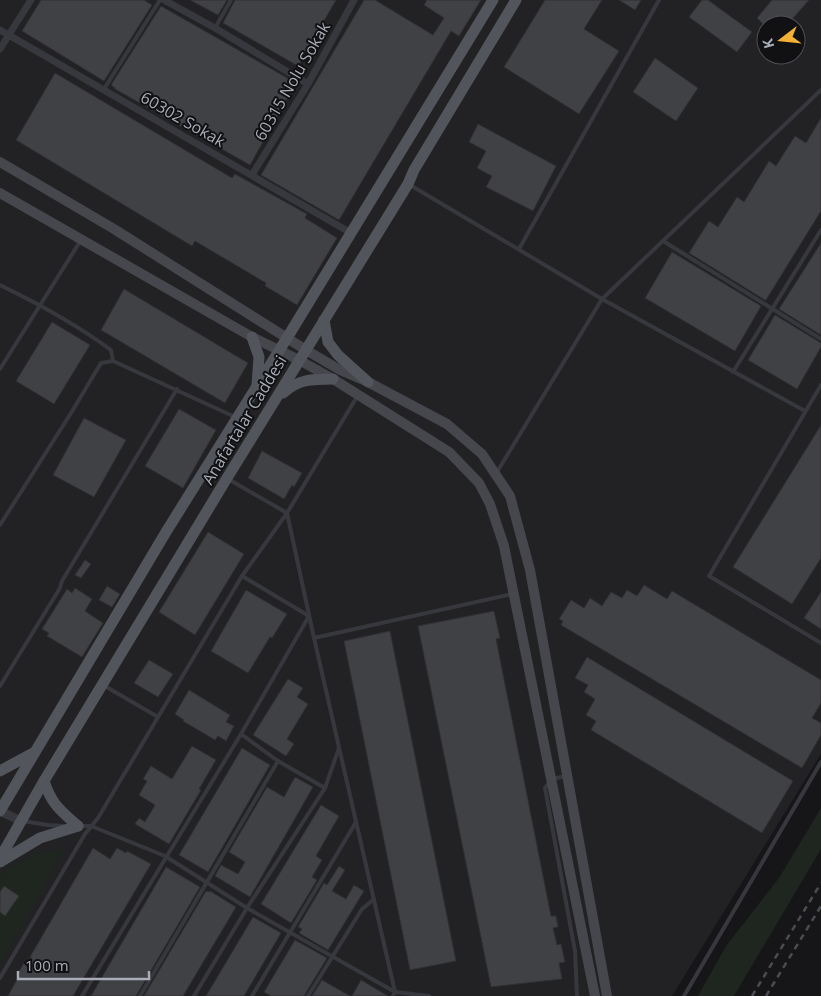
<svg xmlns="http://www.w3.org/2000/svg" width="821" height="996" font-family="'Open Sans',sans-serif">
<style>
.built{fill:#222225;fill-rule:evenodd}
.green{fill:#1e261f}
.building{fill:#404145;stroke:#303034}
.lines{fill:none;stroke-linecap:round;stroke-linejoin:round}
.service{stroke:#37383d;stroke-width:4}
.minor{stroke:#37383d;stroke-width:7}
.tertiary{stroke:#37383d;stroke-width:9}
.secondary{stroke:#45474d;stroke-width:10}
.primary{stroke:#53555c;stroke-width:11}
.rail{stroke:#4a4c52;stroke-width:2.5;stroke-dasharray:6 5;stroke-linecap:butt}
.labels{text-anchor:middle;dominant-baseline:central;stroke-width:4;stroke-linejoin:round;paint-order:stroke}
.street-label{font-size:16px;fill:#a8adb8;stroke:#111113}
</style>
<rect width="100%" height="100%" fill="#161618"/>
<path class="built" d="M0,0H821V754L672,996H0ZM766,25H796V55H766Z"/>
<g class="green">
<polygon points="821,808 821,849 734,996 698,996 726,946 779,878"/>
<polygon points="65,848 0,964 0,877 9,868 36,853"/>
</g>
<g class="building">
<polygon points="41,0 144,0 152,5 104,81 22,31"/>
<polygon points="190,0 227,0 218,15"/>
<polygon points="235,0 336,0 298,66 223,23"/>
<polygon points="364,0 375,0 433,35 444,18 424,5 427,0 481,0 459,36 451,31 339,220 261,175"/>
<polygon points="545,0 602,0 584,29 619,51 579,114 504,67"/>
<polygon points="619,0 641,0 635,10"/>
<polygon points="702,0 708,0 752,32 737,52 689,17"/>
<polygon points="772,0 809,0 787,25 764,25 757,18"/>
<polygon points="161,6 296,83 250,165 115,89 115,88 111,85"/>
<polygon points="655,58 698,88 676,121 633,92"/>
<polygon points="55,73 232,178 235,174 307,214 305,218 337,238 297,305 265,286 266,283 195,241 192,246 16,140"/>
<polygon points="821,118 821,211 766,300 765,300 689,253 709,221 718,227 737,197 744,202 769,161 776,166 795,136 806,143"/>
<polygon points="478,124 556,166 533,211 486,187 492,176 477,168 486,151 469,142"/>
<polygon points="821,243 821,335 779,309"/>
<polygon points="672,252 761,306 735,351 645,298"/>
<polygon points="124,289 248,363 225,403 101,330"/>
<polygon points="775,315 821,343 821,347 797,389 748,360"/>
<polygon points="52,322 90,345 54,404 16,381"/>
<polygon points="179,409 216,430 183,488 145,466"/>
<polygon points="84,418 126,440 94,497 53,475"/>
<polygon points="821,425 821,558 792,604 733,567"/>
<polygon points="262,451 302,473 294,487 292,485 284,499 248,478"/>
<polygon points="208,532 244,554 195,635 159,612"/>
<polygon points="85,560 91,564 81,578 75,575"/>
<polygon points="644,585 667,599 672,591 821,680 821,703 812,718 821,723 821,735 802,768 561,625 563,621 559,619 571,600 584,608 590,598 602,606 611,592 622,598 627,590 637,596"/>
<polygon points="107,586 120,594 112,607 99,600"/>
<polygon points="75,588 92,599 85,611 103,623 82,657 47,636 49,633 42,629 67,589 72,593"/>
<polygon points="246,590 287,614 272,638 270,637 248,673 211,651"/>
<polygon points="821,592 821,629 804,618"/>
<polygon points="494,611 500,638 496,639 551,916 556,916 558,927 553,928 557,945 561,944 565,962 559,963 562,979 491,987 418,626"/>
<polygon points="390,631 456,961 410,970 344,641"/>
<polygon points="587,657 793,781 762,833 591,730 596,721 586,715 595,699 584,692 588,685 575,678"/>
<polygon points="149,660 173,674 158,697 134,683"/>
<polygon points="288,679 303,688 297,697 308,704 287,739 294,744 286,756 253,735"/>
<polygon points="189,690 230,715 226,722 234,726 226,741 218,736 215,740 183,721 184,720 175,714"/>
<polygon points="192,746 216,760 199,789 201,790 169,844 135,824 139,818 145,822 155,805 139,795 147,781 143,779 151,766 172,779"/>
<polygon points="242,748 270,765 208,872 179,855"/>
<polygon points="295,777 313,787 250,897 215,876 221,865 238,874 245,862 229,852 267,787 284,797"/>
<polygon points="321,805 339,816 316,856 322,860 312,877 317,880 291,923 261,904"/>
<polygon points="93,848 110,859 117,848 126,853 127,851 151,864 73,996 8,996 20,974 18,973 24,963 26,964"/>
<polygon points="339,866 345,870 332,891 346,899 354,885 364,891 328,950 299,933 302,929 298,927 324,883 327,885"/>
<polygon points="166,867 200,887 136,996 91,996"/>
<polygon points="4,886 19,896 5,916 0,912 0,892"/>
<polygon points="206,891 209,892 210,891 236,907 183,996 144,996"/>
<polygon points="253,917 281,933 244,996 206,996"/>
<polygon points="295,940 327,958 304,996 271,996 264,992"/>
<polygon points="322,980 350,996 312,996"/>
<polygon points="361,980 388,996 352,996"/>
</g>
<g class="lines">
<g class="service">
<polyline points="215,28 231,0"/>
<polyline points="104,89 160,0"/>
<polyline points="410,185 602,299 805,411"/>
<polyline points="663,241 821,339"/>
<polyline points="519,249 659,0"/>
<path d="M0,285C39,304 76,324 111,350L113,361"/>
<polyline points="0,369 81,240"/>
<polyline points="733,372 821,230"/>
<polyline points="821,385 709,576 821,643"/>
<polyline points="358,395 287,513 314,638 395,992 429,996"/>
<polyline points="497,472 602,299 821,90"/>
<polyline points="228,479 287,513 242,576 309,616 241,734"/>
<polyline points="0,525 71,413 101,363 113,361 235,417"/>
<polyline points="314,638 512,594"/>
<polyline points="103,685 158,717"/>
<polyline points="0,686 60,588 62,581 177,389"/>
<polyline points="566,776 552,779 545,788 575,951 577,996"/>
<polyline points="325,788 339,748"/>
<polyline points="23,821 48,825 63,826"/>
<polyline points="80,826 91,826 165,856 247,908 395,992 393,996"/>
<polyline points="0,978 85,834 98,818 242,576"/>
<polyline points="82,996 241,734 278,761"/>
<polyline points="140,996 278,761 325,788 247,908 194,996"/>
<polyline points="252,996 356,822"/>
<polyline points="308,996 362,909 374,899"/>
<polyline points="684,996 821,762"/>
</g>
<g class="minor">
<polyline points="164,0 215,28 308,84"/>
<polyline points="0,30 351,233"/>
<polyline points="0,49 31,0"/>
<polyline points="252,175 308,84 354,0"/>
</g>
<polyline class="tertiary" points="0,811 21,821"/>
<g class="secondary">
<polyline points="0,162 114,229 306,350 340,370 368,382 447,424 482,454 510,496 530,570 607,996"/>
<polyline points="0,193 252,337 299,360 333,379 449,452 479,483 490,504 504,546 595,996"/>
</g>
<g class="primary">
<polyline points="324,320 328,342 338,355 368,382"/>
<polyline points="252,337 259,357 257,385"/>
<path d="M283,393C299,379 312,379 333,379"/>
<polyline points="0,771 33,753"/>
<path d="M44,781C52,805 60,810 78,826"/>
<polyline points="0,811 166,532 287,338 493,0"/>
<polyline points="0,858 44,781 227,478 408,184 414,170 516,0"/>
<polyline points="0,862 40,838 78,826"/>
</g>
<g class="rail">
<polyline points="752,996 821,883"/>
<polyline points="766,996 821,906"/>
</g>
</g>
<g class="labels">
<g class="street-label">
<text transform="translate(292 81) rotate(-60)">60315 Nolu Sokak</text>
<text transform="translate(183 119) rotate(30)">60302 Sokak</text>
<text transform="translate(244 420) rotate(-59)">Anafartalar Caddesi</text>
</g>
</g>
<g transform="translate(781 40) rotate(254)"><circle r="24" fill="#111113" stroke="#4d4f55"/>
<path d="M0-4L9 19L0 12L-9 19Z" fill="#f2b134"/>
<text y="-8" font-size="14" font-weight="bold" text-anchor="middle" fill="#a8adb8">K</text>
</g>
<path d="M18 971v8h131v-8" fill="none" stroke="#a8adb8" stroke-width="2.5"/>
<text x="25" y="971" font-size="15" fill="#a8adb8" stroke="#111113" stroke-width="4" paint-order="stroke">100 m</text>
</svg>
